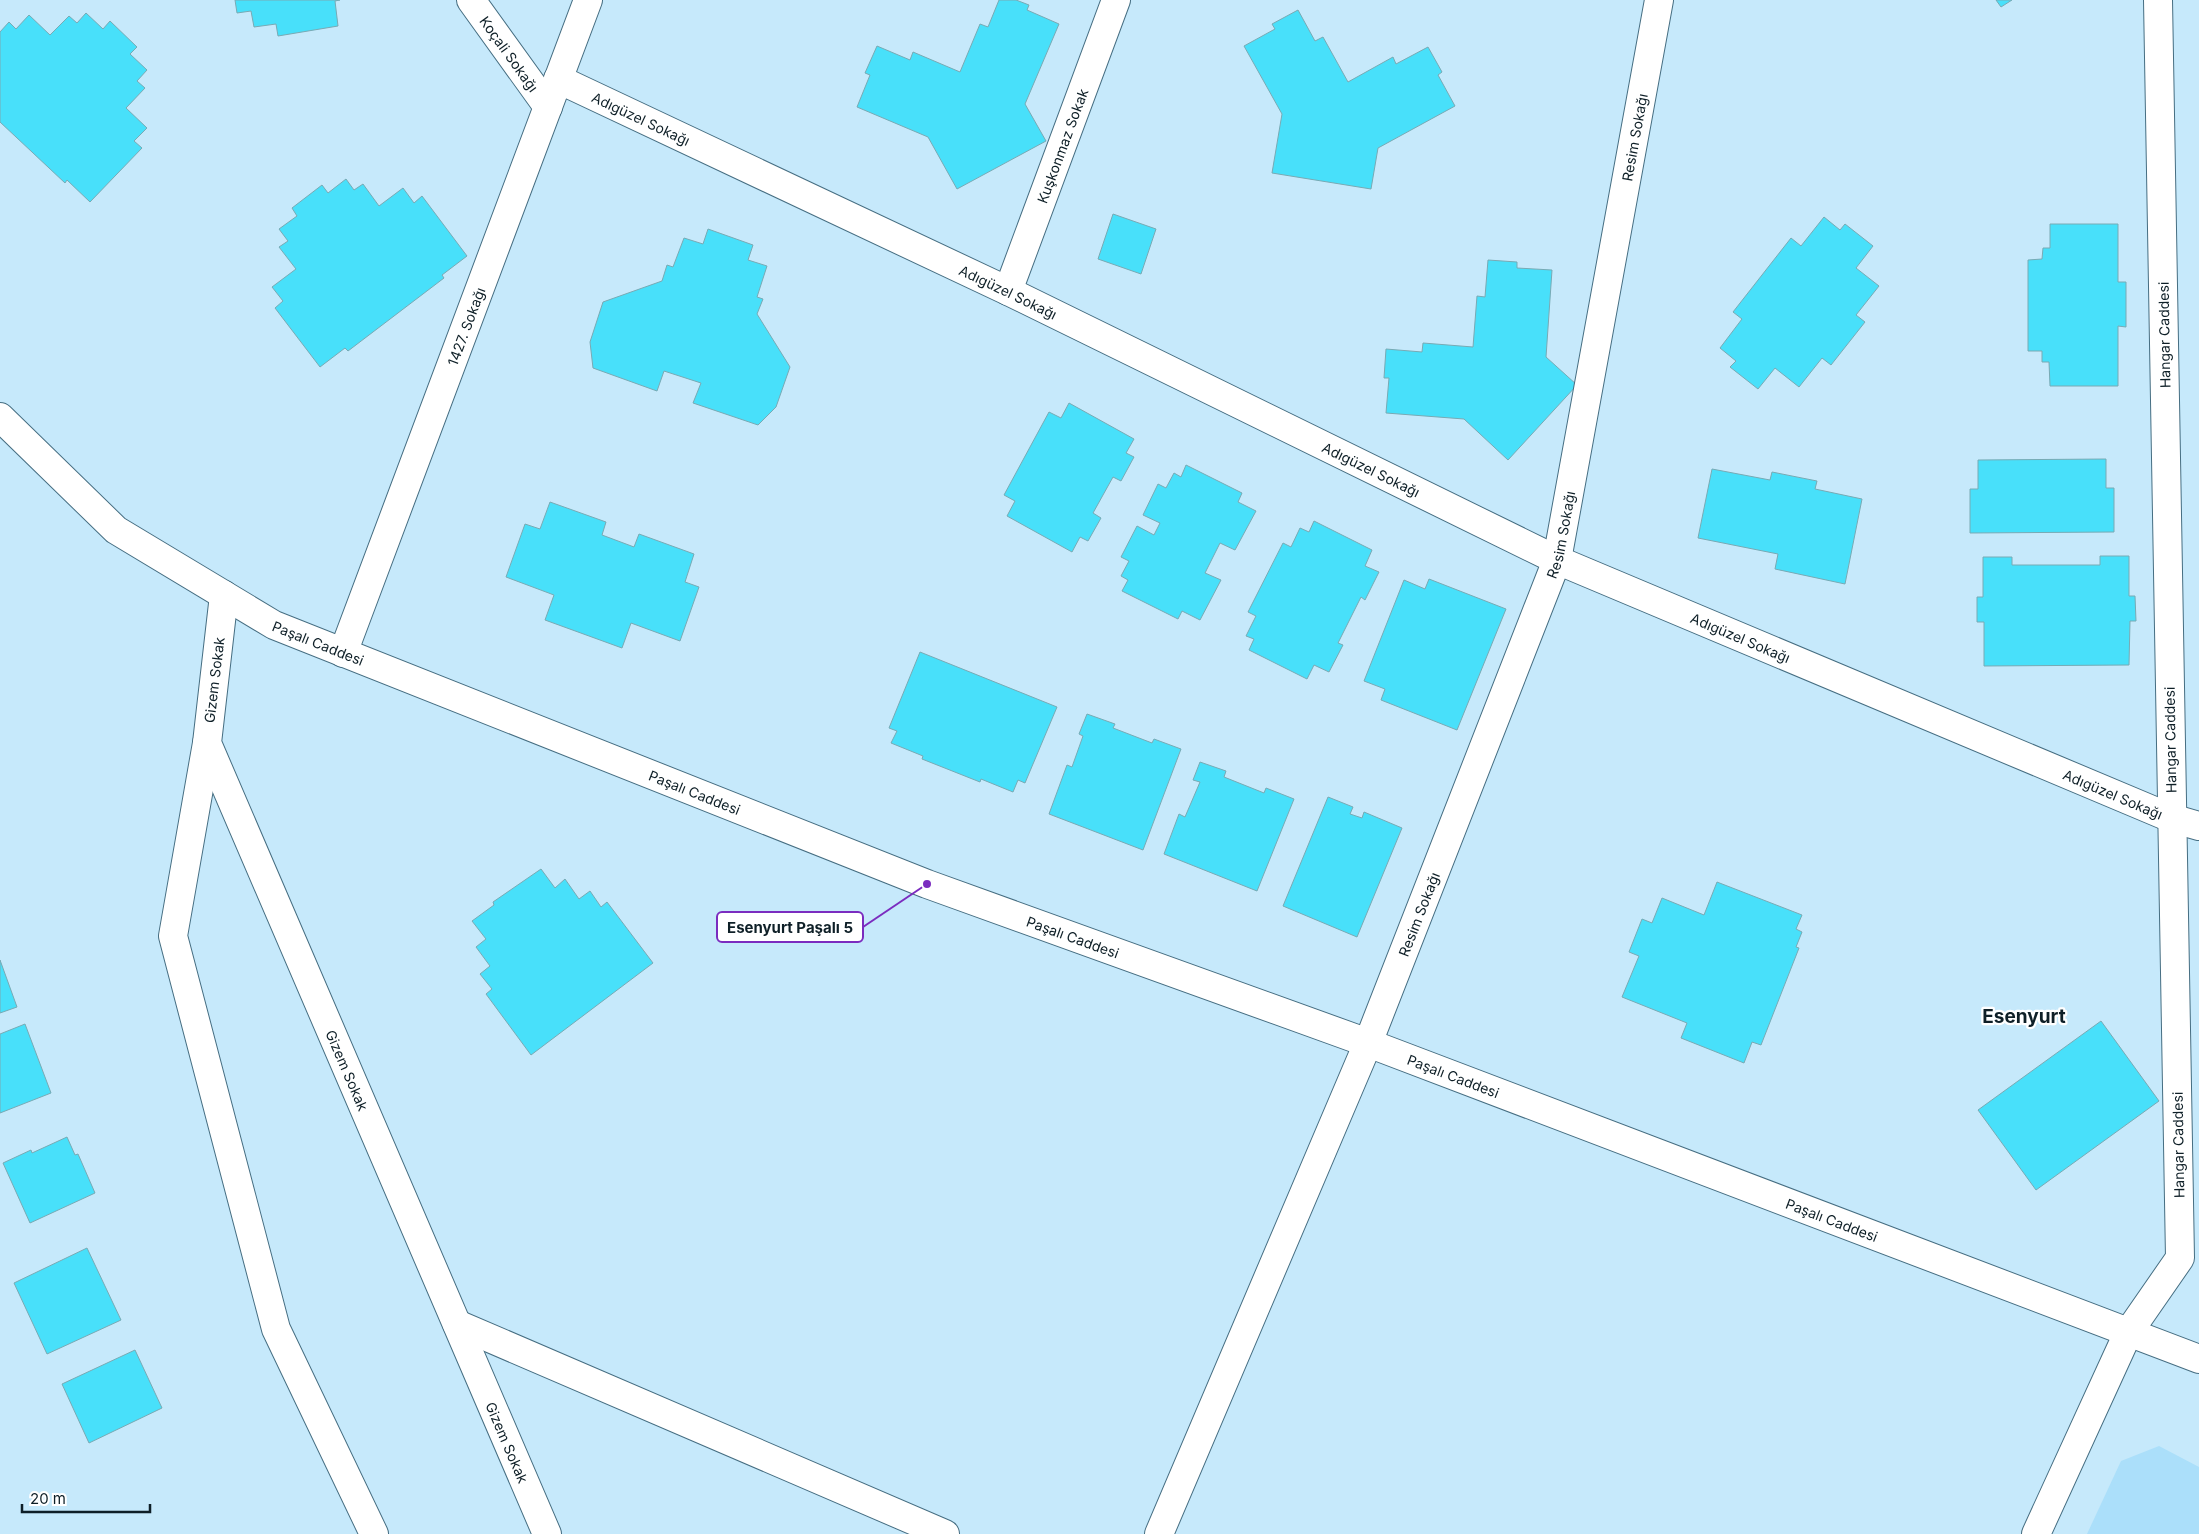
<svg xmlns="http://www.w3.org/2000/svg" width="2199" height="1534" font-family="Inter,sans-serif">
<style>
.built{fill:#abdffa}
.building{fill:#48e0fa;stroke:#78aab4}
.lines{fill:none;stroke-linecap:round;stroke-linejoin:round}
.minor-casing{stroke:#466e82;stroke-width:30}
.tertiary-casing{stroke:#466e82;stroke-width:30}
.minor{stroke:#fff;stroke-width:28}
.tertiary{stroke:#fff;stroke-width:28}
.labels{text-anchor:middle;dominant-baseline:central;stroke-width:4.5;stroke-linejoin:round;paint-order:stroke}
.street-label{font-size:14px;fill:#0e1f27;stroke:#fff}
.district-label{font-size:19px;font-weight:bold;fill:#0e1f27;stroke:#fff}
.leader{fill:none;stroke:#7b2cbf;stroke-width:2}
.callout-dot{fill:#7b2cbf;stroke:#fff;stroke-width:2}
.callout{fill:#fff;stroke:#7b2cbf;stroke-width:2}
.callout-label{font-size:15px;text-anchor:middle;font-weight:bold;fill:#0e1f27}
</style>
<rect width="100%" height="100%" fill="#c6e9fb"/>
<polygon class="built" points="2159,1446 2199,1467 2199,1534 2087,1534 2121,1461"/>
<g class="building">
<polygon points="235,0 340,0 335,1 338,26 278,36 276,24 254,27 251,11 237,13"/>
<polygon points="999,0 1016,0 1029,5 1027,10 1059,24 1025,104 1046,141 957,189 928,137 857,107 870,75 865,73 877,46 910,60 913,52 960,72 980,24 988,27"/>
<polygon points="1996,0 2012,0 2001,7"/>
<polygon points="1298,10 1315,41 1323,37 1348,82 1393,57 1396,64 1428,47 1442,72 1438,75 1455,106 1378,148 1371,189 1272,173 1282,114 1244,46 1275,29 1272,24"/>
<polygon points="86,13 103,29 110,21 137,47 130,54 147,70 137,81 145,88 126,108 147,128 134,141 142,148 90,202 67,180 65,183 0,122 0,32 9,22 16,29 29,15 50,35 69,16 77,23"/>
<polygon points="346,179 354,190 363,184 379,206 403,188 414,203 422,196 467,256 442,275 444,278 348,351 345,348 320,367 275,308 283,301 272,287 296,269 279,247 288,241 279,229 297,216 292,208 322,185 328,193"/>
<polygon points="1113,214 1156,229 1141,274 1098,259"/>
<polygon points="1824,217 1840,230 1845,224 1873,246 1856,268 1879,286 1856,315 1865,322 1831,365 1822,358 1799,387 1775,368 1758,389 1730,367 1736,361 1720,348 1742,319 1733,312 1791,238 1801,246"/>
<polygon points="2050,224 2118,224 2118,282 2126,282 2126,327 2118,326 2118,386 2050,386 2049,362 2042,362 2042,351 2028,351 2028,260 2042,259 2043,248 2050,248"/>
<polygon points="708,229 753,245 748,260 767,266 757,297 763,299 757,314 790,367 776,407 758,425 693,403 701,383 664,371 657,391 593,368 590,342 603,302 662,281 667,265 673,267 684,238 703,244"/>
<polygon points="1488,260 1517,262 1517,268 1552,270 1546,357 1577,385 1508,460 1464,419 1386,413 1389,378 1384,378 1386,349 1422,352 1423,343 1473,347 1477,296 1485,297"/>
<polygon points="1069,403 1134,439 1126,453 1134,457 1121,481 1113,477 1093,513 1101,518 1088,541 1080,537 1072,552 1007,516 1015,501 1004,495 1049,412 1061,418"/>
<polygon points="2106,459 2106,488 2114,488 2114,532 1970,533 1970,489 1978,489 1978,460"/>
<polygon points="1186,465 1242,493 1238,502 1256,511 1235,550 1220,543 1205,573 1221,580 1200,620 1182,611 1178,619 1122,591 1128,580 1121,576 1129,561 1121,557 1137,526 1154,535 1160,523 1143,515 1158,484 1166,488 1174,473 1181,477"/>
<polygon points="1712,469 1770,480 1772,472 1817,481 1815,489 1862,499 1845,584 1775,569 1778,554 1698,538"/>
<polygon points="550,502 606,522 602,535 634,547 639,534 694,554 685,582 699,587 680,641 631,623 622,648 545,620 554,595 506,577 525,524 540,529"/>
<polygon points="1314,521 1372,550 1365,566 1379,572 1365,600 1361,597 1338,643 1343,645 1329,672 1314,665 1307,679 1249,650 1254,639 1246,636 1256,616 1248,612 1283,543 1291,547 1300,528 1309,532"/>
<polygon points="2100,556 2129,556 2129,596 2135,596 2136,621 2130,621 2129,665 1984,666 1984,622 1977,622 1977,597 1983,597 1983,557 2012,557 2012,565 2100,565"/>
<polygon points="1429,579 1506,609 1457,730 1381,700 1385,689 1364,681 1404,580 1425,589"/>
<polygon points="920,652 1057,707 1025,783 1018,780 1013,792 981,779 980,782 922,759 923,756 891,743 897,731 889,728"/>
<polygon points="1087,714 1115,724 1113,728 1152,743 1154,739 1181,749 1143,850 1049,814 1067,765 1072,767 1083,736 1079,734"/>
<polygon points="1200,762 1226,771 1224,777 1264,793 1266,788 1294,799 1257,891 1164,854 1179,814 1185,817 1200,782 1193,780"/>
<polygon points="1328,797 1353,807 1350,814 1362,818 1364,812 1402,828 1357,937 1283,906"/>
<polygon points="541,869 555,888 565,879 579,899 590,891 601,907 607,902 653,963 531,1055 486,994 492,989 480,974 490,966 476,947 486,939 472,921 494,905 493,902"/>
<polygon points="1717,882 1802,915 1796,929 1802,932 1796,947 1799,948 1761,1045 1752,1042 1744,1063 1681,1038 1687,1023 1622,997 1639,956 1629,952 1642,919 1652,923 1662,898 1704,915"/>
<polygon points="0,960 17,1007 0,1013"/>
<polygon points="2101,1021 2159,1101 2036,1190 1978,1110"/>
<polygon points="25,1024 51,1093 0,1113 0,1034"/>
<polygon points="67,1137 75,1155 78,1154 95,1193 30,1223 3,1163 31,1150 32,1153"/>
<polygon points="87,1248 121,1320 47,1354 14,1283"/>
<polygon points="135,1350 162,1408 89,1443 62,1384"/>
</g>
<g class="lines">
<defs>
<g id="minor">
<path id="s1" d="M471,0L548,107"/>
<path id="s2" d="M558,79L1008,291L1557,560L2171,818L2199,826"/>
<path id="s3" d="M1008,291L1116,0"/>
<path id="s4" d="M224,595L207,743L547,1534"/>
<path id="s5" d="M343,653L588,0"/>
<polyline points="207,743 173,936 276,1329 374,1534"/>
<polyline points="457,1324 945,1534"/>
<path id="s6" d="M1159,1534L1368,1043L1557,560L1659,0"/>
<polyline points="2036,1534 2128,1333 2180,1258 2158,0"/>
</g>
<g id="tertiary">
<path id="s7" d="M0,417L116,530L274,625L927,884L1368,1043L2199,1359"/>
</g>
</defs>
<use href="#minor" class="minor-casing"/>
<use href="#tertiary" class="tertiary-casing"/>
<use href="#minor" class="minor"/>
<use href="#tertiary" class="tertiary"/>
</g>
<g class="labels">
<g class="street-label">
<text stroke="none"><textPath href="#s1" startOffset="66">Koçali Sokağı</textPath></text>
<text stroke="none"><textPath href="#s2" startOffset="92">Adıgüzel Sokağı</textPath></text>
<text stroke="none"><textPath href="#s6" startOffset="1482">Resim Sokağı</textPath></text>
<text stroke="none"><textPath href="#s3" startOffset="155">Kuşkonmaz Sokak</textPath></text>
<text stroke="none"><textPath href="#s2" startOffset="498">Adıgüzel Sokağı</textPath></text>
<text stroke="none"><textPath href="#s5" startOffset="349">1427. Sokağı</textPath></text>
<text transform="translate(2164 335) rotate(-91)">Hangar Caddesi</text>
<text stroke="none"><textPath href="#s2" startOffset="902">Adıgüzel Sokağı</textPath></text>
<text stroke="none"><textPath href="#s6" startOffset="1078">Resim Sokağı</textPath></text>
<text stroke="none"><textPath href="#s2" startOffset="1308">Adıgüzel Sokağı</textPath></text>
<text stroke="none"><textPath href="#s7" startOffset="394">Paşalı Caddesi</textPath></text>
<text transform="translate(214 680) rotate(-83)">Gizem Sokak</text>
<text transform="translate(2170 740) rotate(-91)">Hangar Caddesi</text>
<text stroke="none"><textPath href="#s7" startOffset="799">Paşalı Caddesi</textPath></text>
<text stroke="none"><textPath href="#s2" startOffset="1712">Adıgüzel Sokağı</textPath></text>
<text stroke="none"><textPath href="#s6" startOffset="672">Resim Sokağı</textPath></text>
<text stroke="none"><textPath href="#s7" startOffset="1204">Paşalı Caddesi</textPath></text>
<text stroke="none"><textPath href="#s4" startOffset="505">Gizem Sokak</textPath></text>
<text stroke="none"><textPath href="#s7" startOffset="1609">Paşalı Caddesi</textPath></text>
<text transform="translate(2178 1145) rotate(-91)">Hangar Caddesi</text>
<text stroke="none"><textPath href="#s7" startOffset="2014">Paşalı Caddesi</textPath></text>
<text stroke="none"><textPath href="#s4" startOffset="910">Gizem Sokak</textPath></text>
</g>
<g class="district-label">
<text x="2024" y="1016">Esenyurt</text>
</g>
</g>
<path class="leader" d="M927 884L863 927"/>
<circle class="callout-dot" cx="927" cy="884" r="5"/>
<rect class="callout" x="717" y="912" width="146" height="30" rx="5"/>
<g class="callout-label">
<text x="790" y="933">Esenyurt Paşalı 5</text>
</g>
<path d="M22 1504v8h128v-8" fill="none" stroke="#0e1f27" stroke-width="2.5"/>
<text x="30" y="1504" font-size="15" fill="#0e1f27" stroke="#ffffff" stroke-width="4" paint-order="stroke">20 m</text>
</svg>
